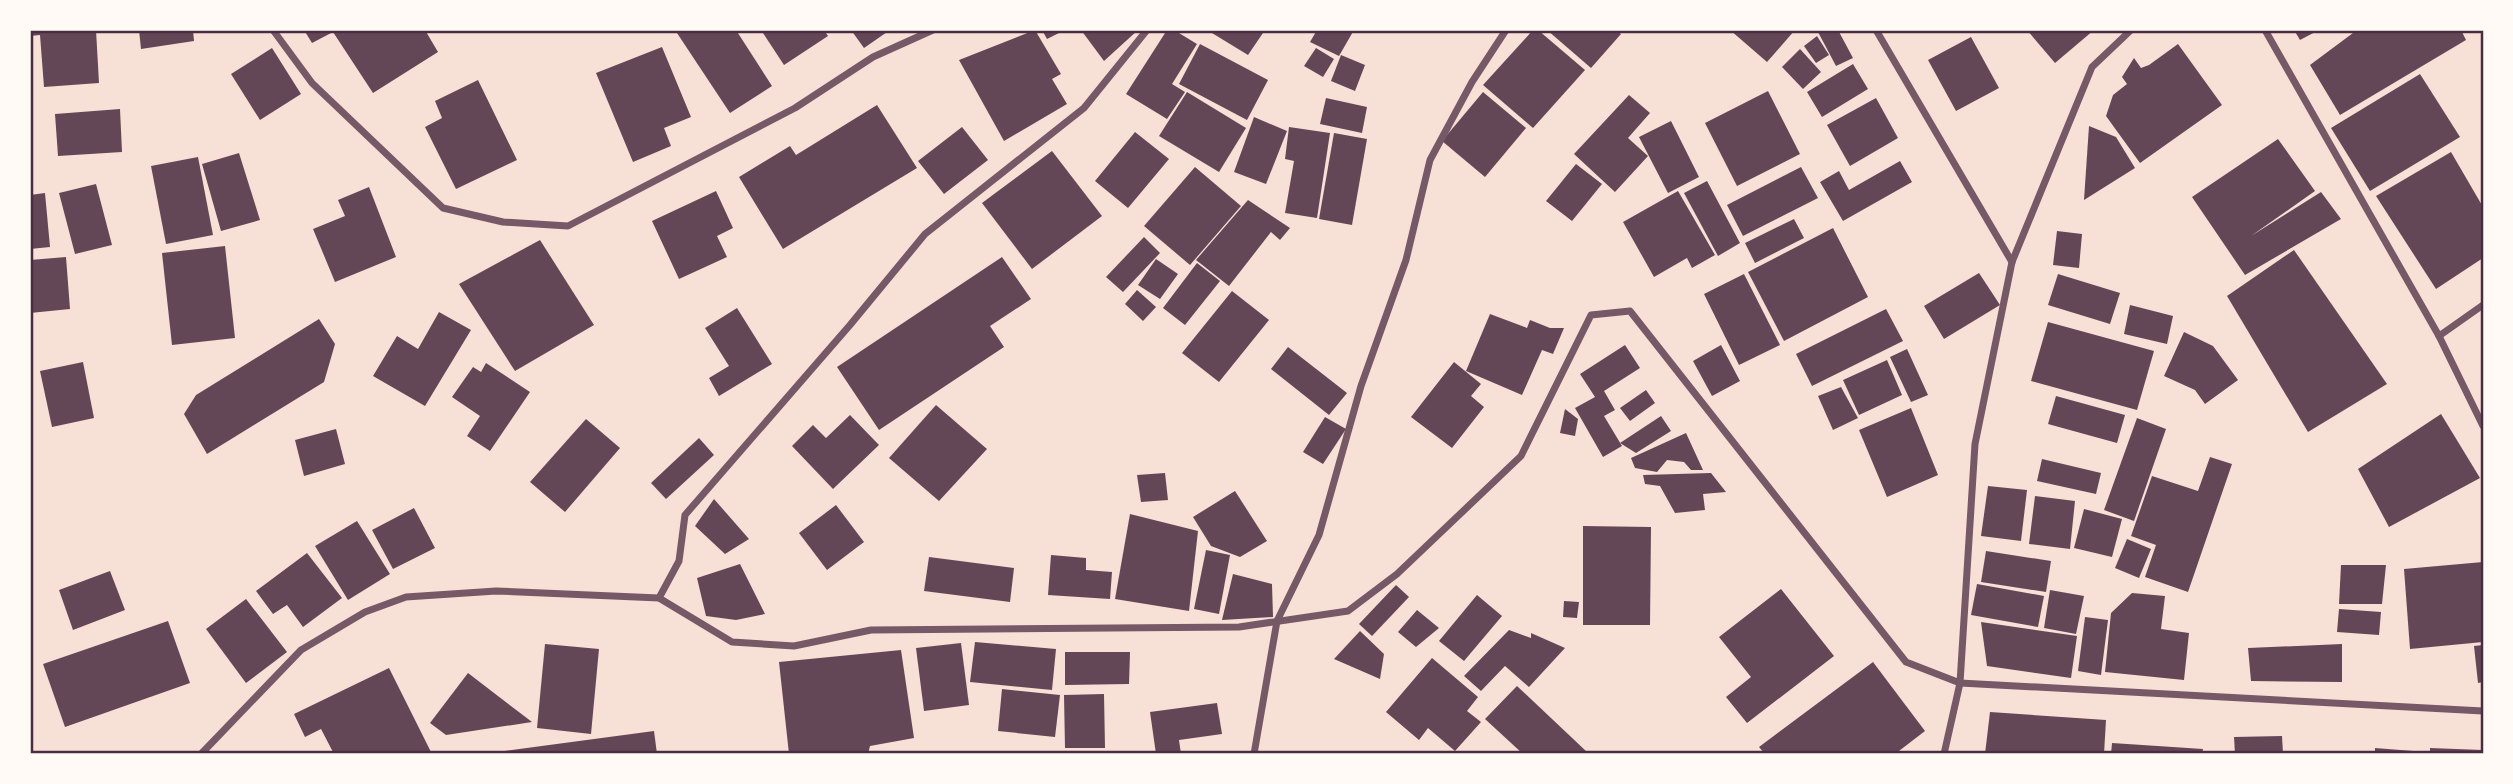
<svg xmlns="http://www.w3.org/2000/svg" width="2513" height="784" font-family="'Golos Text',sans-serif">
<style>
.building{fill:#644757}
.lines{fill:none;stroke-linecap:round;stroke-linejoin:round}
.minor{stroke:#755966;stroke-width:7}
.neatline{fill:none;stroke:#4a2c40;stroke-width:2.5}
</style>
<rect width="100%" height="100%" fill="#f7e1d7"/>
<g class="building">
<polygon points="30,30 96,30 99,83 44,87 40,35 30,36"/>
<polygon points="139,30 193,30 194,41 141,49"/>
<polygon points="304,30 425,30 438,52 373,93 333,32 312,43"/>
<polygon points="675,30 736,30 772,86 730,113"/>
<polygon points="761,30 824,30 828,36 784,65"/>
<polygon points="851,30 890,30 864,48"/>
<polygon points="1035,30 1061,74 1052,79 1067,104 1004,141 959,60"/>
<polygon points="1042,30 1065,30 1047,39"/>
<polygon points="1081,30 1138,30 1104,61"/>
<polygon points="1167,30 1174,30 1197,44 1172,84 1185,92 1167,119 1126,94"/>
<polygon points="1207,30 1265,30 1248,55"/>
<polygon points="1317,30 1354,30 1339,56 1310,42"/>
<polygon points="1533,30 1538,30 1585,70 1533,128 1483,85"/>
<polygon points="1547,30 1616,30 1621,34 1591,68"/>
<polygon points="1730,30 1795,30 1767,62"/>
<polygon points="1823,30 1838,30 1853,58 1836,66 1818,32"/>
<polygon points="2027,30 2094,30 2055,63"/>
<polygon points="2294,30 2319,30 2300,40"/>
<polygon points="2357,30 2461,30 2466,40 2340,115 2310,65"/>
<polygon points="1817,36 1829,55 1816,63 1804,46"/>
<polygon points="1971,37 1999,88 1956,111 1928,60"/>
<polygon points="1200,44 1268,80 1247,120 1179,84"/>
<polygon points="2178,44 2222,105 2140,163 2106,116 2113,95 2127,84 2122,77 2134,58 2141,68 2149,65"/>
<polygon points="662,47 691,117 664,128 671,146 633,162 596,73"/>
<polygon points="272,48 301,94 260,120 231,74"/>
<polygon points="1316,48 1334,59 1323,77 1304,66"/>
<polygon points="1800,49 1821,72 1803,89 1782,67"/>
<polygon points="1341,55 1365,65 1355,91 1331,81"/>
<polygon points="1853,64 1868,89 1822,117 1807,92"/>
<polygon points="2420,74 2460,137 2370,191 2331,128"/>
<polygon points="478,80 517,160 456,189 425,127 442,118 435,101"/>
<polygon points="1768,91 1800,154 1737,186 1705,123"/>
<polygon points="1187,92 1246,128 1219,172 1159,136"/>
<polygon points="1483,92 1526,128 1485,177 1442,141"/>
<polygon points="1629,95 1650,113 1628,138 1648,156 1615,192 1574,154"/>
<polygon points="1326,98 1367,107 1362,133 1320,124"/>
<polygon points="1876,98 1898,138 1850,166 1827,125"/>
<polygon points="877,105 917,168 783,249 739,177 790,146 796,155"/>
<polygon points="120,109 122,152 58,156 55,114"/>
<polygon points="1254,117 1287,131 1266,184 1234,172"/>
<polygon points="1671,121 1699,177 1668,193 1639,137"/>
<polygon points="2089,126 2116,137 2135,168 2084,200"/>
<polygon points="962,127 988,160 944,194 918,161"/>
<polygon points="1289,127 1330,133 1317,218 1285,213 1294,161 1285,159"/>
<polygon points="1135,132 1169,159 1128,208 1095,181"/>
<polygon points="1334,133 1367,139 1352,225 1319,219"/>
<polygon points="2278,139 2315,191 2251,236 2321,192 2341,219 2245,275 2192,197"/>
<polygon points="1052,151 1102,216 1032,269 982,203"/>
<polygon points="2451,152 2483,207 2483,258 2436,289 2376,196"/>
<polygon points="239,153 260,220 221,231 202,164"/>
<polygon points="198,157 213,235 166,244 151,166"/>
<polygon points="1900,161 1912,182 1843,221 1820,182 1839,171 1849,190"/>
<polygon points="1576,164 1602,184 1572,221 1546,201"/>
<polygon points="1195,167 1241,206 1190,265 1144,226"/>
<polygon points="1801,167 1818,198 1743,236 1727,205"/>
<polygon points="1707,181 1740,243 1718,256 1684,193"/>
<polygon points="96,184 112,245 75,254 59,193"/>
<polygon points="369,187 396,257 335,282 313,229 345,216 338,200"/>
<polygon points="716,191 733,228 717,236 727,257 679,279 652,221"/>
<polygon points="1678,191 1715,255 1692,268 1687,258 1654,277 1623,222"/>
<polygon points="45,193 50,247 30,249 30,195"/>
<polygon points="1248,200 1290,228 1280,240 1271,232 1229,286 1196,260"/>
<polygon points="1794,219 1804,238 1755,263 1745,243"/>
<polygon points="1833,228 1868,297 1784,341 1748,272"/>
<polygon points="2057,231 2082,234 2079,268 2053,265"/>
<polygon points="1144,237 1160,253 1123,292 1106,277"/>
<polygon points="540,240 594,325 515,371 459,284"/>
<polygon points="225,246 235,338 172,345 162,253"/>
<polygon points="2294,250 2387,384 2308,432 2227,296"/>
<polygon points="66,257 70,309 30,313 30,260"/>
<polygon points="1002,257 1031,299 990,326 1004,347 879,430 837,367"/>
<polygon points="1156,259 1178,274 1160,299 1138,285"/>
<polygon points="1197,263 1220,281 1185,325 1163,308"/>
<polygon points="1979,273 2000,305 1944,339 1924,306"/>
<polygon points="1744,274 1780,345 1739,365 1704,294"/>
<polygon points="2058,274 2120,293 2110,324 2048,305"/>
<polygon points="1137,290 1156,307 1143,321 1125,304"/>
<polygon points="1232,291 1269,320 1219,382 1182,353"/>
<polygon points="2130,305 2173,316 2167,344 2124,334"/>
<polygon points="737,308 772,364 719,396 709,378 729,366 705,328"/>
<polygon points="1886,309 1903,341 1812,386 1796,354"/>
<polygon points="439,312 471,330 425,406 373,376 397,336 418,349"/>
<polygon points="1490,314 1527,328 1530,320 1550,328 1564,328 1553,354 1542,350 1522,395 1466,371"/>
<polygon points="319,319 335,344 324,382 207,454 184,414 196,395"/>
<polygon points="2048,322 2154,351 2137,410 2031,381"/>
<polygon points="2184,332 2213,346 2238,380 2205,404 2195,390 2164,376"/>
<polygon points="1625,345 1640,368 1604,391 1615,410 1604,416 1622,446 1603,457 1575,408 1595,397 1580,374"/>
<polygon points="1721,345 1740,381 1712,396 1693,361"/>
<polygon points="1288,347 1347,393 1329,415 1271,369"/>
<polygon points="1907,349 1928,395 1911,402 1890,357"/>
<polygon points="1887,360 1902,395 1859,415 1843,380"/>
<polygon points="83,362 94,418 52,427 40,371"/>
<polygon points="1454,362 1481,384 1471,396 1484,407 1452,448 1411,417"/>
<polygon points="486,363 530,392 490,451 467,436 480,416 452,397 473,367 481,372"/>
<polygon points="1841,387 1858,418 1833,430 1818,396"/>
<polygon points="1646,390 1655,403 1630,421 1620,408"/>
<polygon points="2056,396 2125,415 2117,443 2048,424"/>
<polygon points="936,405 987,449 939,501 889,458"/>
<polygon points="1911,408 1938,475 1887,497 1859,430"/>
<polygon points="1565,409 1578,419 1575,436 1560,433"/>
<polygon points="2441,414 2480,478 2389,527 2358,469"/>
<polygon points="850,415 879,445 833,489 792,446 813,425 826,438"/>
<polygon points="1661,416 1671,431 1636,453 1620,443"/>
<polygon points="1325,417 1346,429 1323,464 1303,452"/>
<polygon points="2137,418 2166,429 2134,521 2104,510"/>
<polygon points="586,419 620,448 565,512 530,482"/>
<polygon points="336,429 345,464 304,476 295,440"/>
<polygon points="1686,433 1703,470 1691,470 1684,462 1667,460 1657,472 1635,468 1631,458"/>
<polygon points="699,438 714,455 666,499 651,483"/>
<polygon points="2210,457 2232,464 2188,592 2145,577 2156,545 2131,536 2152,476 2198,491"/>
<polygon points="2042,459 2101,473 2096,494 2037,481"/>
<polygon points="1165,473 1168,500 1141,502 1137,475"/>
<polygon points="1711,473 1726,492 1703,494 1705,510 1675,513 1660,486 1645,484 1643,475"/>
<polygon points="1988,486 2027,490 2021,541 1981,536"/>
<polygon points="1235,491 1267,541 1240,557 1211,546 1193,517"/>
<polygon points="2035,496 2075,501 2070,549 2029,544"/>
<polygon points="714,499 749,539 725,554 695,526"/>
<polygon points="836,505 864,542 827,570 799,533"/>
<polygon points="414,508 435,548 393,569 372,530"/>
<polygon points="2084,509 2122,519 2112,557 2074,548"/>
<polygon points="1130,514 1198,531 1189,611 1115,599"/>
<polygon points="357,521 390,574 348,600 315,546"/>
<polygon points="1583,526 1651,527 1650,625 1583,625"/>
<polygon points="2127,539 2151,549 2139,578 2115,568"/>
<polygon points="1206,550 1230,555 1219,614 1194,609"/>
<polygon points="1986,551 2051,561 2046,592 1981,582"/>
<polygon points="307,553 342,598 303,627 287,605 273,614 256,591"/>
<polygon points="1051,555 1086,558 1086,570 1112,572 1110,599 1048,595"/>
<polygon points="929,557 1014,568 1010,602 924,591"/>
<polygon points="2483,562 2483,642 2410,649 2404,569"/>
<polygon points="740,564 765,614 736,620 706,616 697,578"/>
<polygon points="2341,565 2386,565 2382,604 2339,604"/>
<polygon points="110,571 125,610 73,630 59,590"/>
<polygon points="1233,574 1272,584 1273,617 1222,620"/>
<polygon points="1977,584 2044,596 2038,627 1971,615"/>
<polygon points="1396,585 1409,597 1372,636 1359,624"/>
<polygon points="1781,589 1834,656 1747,723 1726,697 1751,677 1719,637"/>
<polygon points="2050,590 2084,596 2076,634 2044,628"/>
<polygon points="2132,593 2165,596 2161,629 2189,633 2184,680 2105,672 2111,613"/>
<polygon points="1477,595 1502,616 1464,661 1439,641"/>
<polygon points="246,599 287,652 246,683 206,629"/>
<polygon points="1564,601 1579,602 1577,618 1563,617"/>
<polygon points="2339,609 2381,612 2379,635 2337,632"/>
<polygon points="1417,610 1439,628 1416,647 1398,632"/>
<polygon points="2085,617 2108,620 2101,675 2078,671"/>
<polygon points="168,621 190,683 65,727 43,664"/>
<polygon points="1981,622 2077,636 2071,678 1987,666"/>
<polygon points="1509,630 1531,638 1531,633 1565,648 1529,687 1505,666 1481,691 1464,676"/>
<polygon points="1360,631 1384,654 1380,679 1334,659"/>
<polygon points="975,642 1056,649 1052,690 970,682"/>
<polygon points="961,643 969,705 924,711 916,648"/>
<polygon points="545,644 599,649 591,734 537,728"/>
<polygon points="2342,644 2342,682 2251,681 2248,648"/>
<polygon points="2483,645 2483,682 2478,683 2474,646"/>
<polygon points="901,650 914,738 870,746 868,754 789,754 779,662"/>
<polygon points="1065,652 1130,652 1129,684 1065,685"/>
<polygon points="1432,658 1478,697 1467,711 1481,722 1455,751 1428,728 1419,740 1386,712"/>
<polygon points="1873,662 1925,731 1895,754 1765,754 1759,747"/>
<polygon points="389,668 432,754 334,754 321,729 305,737 294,714"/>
<polygon points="468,673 532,722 446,735 430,723"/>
<polygon points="1517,686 1587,752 1585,754 1523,754 1485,719"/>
<polygon points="1002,689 1060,695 1055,737 998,731"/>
<polygon points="1104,694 1105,748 1065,748 1064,695"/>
<polygon points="1217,703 1222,734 1179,740 1181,754 1156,754 1150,712"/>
<polygon points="1990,712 2106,720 2104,754 1985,754"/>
<polygon points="654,731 657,754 490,754 490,753"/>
<polygon points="2282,736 2283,754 2235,754 2234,737"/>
<polygon points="2112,743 2203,749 2202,754 2111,754"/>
<polygon points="2375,748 2426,752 2426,754 2375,754"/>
<polygon points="2430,748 2483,750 2483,754 2430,754"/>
</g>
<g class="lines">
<g class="minor">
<polyline points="273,30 312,83 443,208 503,222 568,226 795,108 873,57 933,30"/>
<polyline points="1876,30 2012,262"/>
<polyline points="2265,30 2439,336 2483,426"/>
<polyline points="2439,336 2483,305"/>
<polyline points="659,598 679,561 685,515 850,325 925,234 1084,108 1147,30"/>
<polyline points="201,754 301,650 365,612 406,597 496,591 659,598 732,642 794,646 871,630 1239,627 1348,611 1397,574 1521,456 1591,315 1630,311 1906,662 1960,683 2483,711"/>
<polyline points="1254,754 1277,621 1319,535 1361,386 1406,260 1430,160 1472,82 1506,30"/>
<polyline points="1944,754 1960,683 1975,444 2012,262 2092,67 2131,30"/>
</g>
</g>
<rect width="2513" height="784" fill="none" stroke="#fffaf5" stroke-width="63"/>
<rect x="32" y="32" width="2450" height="720" class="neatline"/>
</svg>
